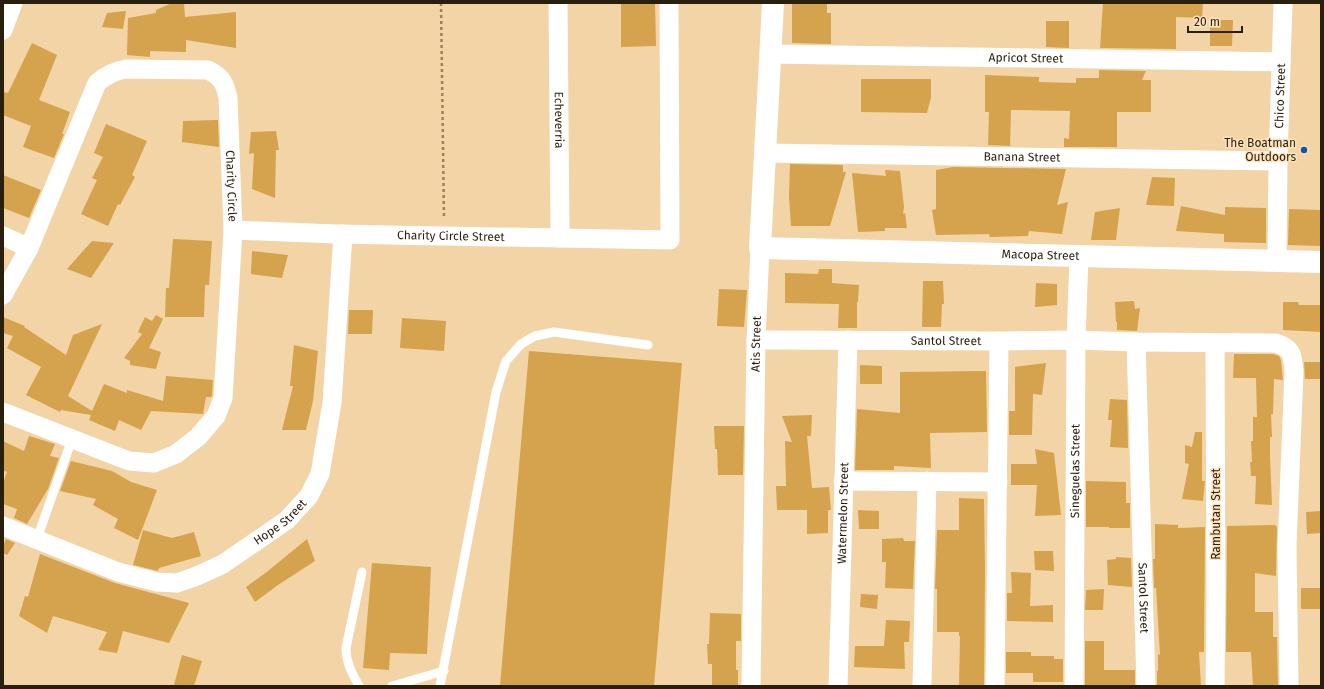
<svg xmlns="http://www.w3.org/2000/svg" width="1324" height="689" font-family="'Fira Sans',sans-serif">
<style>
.building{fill:#d5a24d}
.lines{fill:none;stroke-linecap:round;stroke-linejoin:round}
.path{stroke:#988260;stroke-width:2.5;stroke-dasharray:3 3;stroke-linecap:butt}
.service{stroke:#fff;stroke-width:9}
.minor{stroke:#fff;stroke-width:19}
.tertiary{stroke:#fff;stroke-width:22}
.poi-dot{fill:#1753a4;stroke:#fce3be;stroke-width:1.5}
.labels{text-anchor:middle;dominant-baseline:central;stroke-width:3;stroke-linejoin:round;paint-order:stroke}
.street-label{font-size:12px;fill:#2a1e0c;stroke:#fce3be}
.poi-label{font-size:12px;fill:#2a1e0c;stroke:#fce3be;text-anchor:end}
</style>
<rect width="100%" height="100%" fill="#f3d4a6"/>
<g class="building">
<polygon points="172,3 184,3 185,17 236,12 236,48 186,40 186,52 150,51 150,57 127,55 128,18 156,13 156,10"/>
<polygon points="621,3 655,3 656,46 621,47"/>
<polygon points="792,3 827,3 827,13 831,13 831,44 792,43"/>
<polygon points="1103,3 1203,3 1202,18 1176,17 1176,49 1100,48"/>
<polygon points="126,11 123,29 102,27 107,13"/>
<polygon points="1210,20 1233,20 1232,46 1210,46"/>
<polygon points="1046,21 1069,21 1069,48 1046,47"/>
<polygon points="32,43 57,55 39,100 70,112 62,134 64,134 54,158 23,147 31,126 3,115 3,92 8,93"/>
<polygon points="1099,70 1146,71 1142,80 1151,80 1151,112 1117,112 1117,147 1064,147 1064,138 1069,139 1070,111 1011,110 1010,146 988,145 989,112 985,112 985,75 1039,77 1039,82 1076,83 1076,78 1099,78"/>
<polygon points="861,79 931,79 931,97 927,113 861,112"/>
<polygon points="218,120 219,147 182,142 183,121"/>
<polygon points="106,124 147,141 132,175 135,177 120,205 118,204 108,226 81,214 97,180 92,178 103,157 94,153"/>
<polygon points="276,131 279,150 276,150 275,198 252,189 254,153 249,154 251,132"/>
<polygon points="790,164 843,165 843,172 846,172 830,226 791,226 789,196"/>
<polygon points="953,167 1066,169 1057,205 1068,202 1062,234 1029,231 1028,236 990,237 989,234 936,235 932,210 936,209 936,170"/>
<polygon points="885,170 900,171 904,207 903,214 905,213 907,228 885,228 885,231 858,232 852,173 886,176"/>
<polygon points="3,175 41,190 29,218 3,208"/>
<polygon points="1152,177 1175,178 1174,206 1146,205"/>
<polygon points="1181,206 1225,215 1225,207 1266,208 1266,243 1224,242 1224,234 1176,231"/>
<polygon points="1120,208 1116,240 1091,240 1095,212"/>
<polygon points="1289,209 1321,210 1321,246 1288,245"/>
<polygon points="173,239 212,241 209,285 205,285 204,317 165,317 166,288 169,288"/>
<polygon points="92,241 114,243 91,278 67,269"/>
<polygon points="252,251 288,255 282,278 251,274"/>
<polygon points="819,269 832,269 832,283 859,285 858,302 857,302 857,328 838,328 839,304 785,303 785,273 818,274"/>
<polygon points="923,281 943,281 944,304 942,304 941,327 922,327"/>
<polygon points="1036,283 1057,284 1057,305 1035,307"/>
<polygon points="719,289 747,290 744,327 717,326"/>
<polygon points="1134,301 1135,309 1140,308 1137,331 1117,330 1117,322 1116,322 1115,302"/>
<polygon points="1283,302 1298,302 1299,305 1321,305 1321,332 1283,330"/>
<polygon points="349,310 373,310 372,334 348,334"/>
<polygon points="156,315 163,319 149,348 161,352 156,369 130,365 130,361 124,358 142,334 138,332 145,317 152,321"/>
<polygon points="3,317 25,326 24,327 66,355 73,335 102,324 68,396 92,411 104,384 127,393 127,390 163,401 166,376 213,380 212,396 211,397 206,397 203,414 151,411 141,430 119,420 115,431 89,420 91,415 61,410 60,412 26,395 41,367 7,348 13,336 3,333"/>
<polygon points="402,318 446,321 444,351 400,348"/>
<polygon points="294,345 318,351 313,401 306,430 282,430 293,386 290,386"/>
<polygon points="529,351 682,363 654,686 500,686"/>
<polygon points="1234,354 1273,354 1279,356 1281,360 1283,380 1274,379 1273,414 1271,414 1272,437 1270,437 1270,456 1272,505 1255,504 1256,476 1251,476 1250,462 1252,462 1251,441 1253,441 1253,417 1257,417 1256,378 1233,378"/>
<polygon points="1304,362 1321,362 1321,379 1305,379"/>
<polygon points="1046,363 1042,395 1033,394 1032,435 1009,435 1009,411 1015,411 1015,367"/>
<polygon points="860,365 882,366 882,384 860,384"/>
<polygon points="986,371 987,432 930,433 931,468 894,466 894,470 855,470 857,409 900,413 900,372"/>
<polygon points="1110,399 1127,400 1128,448 1110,447 1112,420 1108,420"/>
<polygon points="812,415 811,436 807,436 812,488 829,487 831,510 828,510 828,533 807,534 807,510 777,510 776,486 786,486 785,441 792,442 782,416"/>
<polygon points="714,426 744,426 743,475 718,475 717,449 715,449"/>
<polygon points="1195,432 1202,432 1202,481 1205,481 1203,501 1182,499 1189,464 1185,463 1185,445 1192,447"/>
<polygon points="29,436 55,444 50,456 59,458 48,489 27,524 14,518 17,509 3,504 3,483 7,472 3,470 3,441 24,451"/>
<polygon points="1035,449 1054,453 1061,515 1035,516 1037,485 1011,485 1011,464 1037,464"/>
<polygon points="71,461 112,471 131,482 157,490 138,540 114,528 118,519 93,505 96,499 60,491"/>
<polygon points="1086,481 1126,482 1126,503 1130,503 1130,528 1109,528 1109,527 1086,527"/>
<polygon points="959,498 984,499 985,572 984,686 959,686 960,636 959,636 959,632 937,632 937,589 935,589 937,530 959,530"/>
<polygon points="858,510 879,511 879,529 859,529"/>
<polygon points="1321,511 1321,533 1307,534 1306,512"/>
<polygon points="1155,524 1178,525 1178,528 1205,527 1204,652 1199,652 1201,686 1157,686 1157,671 1158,671 1158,654 1160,655 1156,588 1154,588 1153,559 1155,559"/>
<polygon points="1275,525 1277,527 1276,576 1255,573 1255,612 1273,612 1273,637 1277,637 1278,686 1253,686 1251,652 1226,652 1227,526"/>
<polygon points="143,530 172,538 194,532 201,556 159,568 158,571 133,565"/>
<polygon points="903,538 904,541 915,541 913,589 885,588 886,562 882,562 882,539"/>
<polygon points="6,539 15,543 7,555 3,553 3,546"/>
<polygon points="307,539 315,561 278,585 255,602 246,587 268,571"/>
<polygon points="1034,551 1053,551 1054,571 1035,570"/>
<polygon points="40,554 115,583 189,603 169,643 123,631 117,653 98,650 107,632 53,616 47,633 19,616 25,596 28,597"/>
<polygon points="1116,557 1131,558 1132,587 1108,585 1107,560 1116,559"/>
<polygon points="372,563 431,567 427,654 390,653 389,670 363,668"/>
<polygon points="1011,572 1031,573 1030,606 1053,605 1053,622 1007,621 1007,593 1012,593"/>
<rect x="1301" y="588" width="20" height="21"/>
<polygon points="1104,589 1103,610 1085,610 1086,590"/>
<polygon points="861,594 878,595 877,609 860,607"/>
<polygon points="710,613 741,614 741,641 736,641 736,670 738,670 738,686 712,686 712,664 708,664 707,644 709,644"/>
<polygon points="886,620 910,621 909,642 904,642 905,669 854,667 855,646 884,646"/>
<polygon points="1085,641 1104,641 1104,670 1135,670 1135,686 1085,686"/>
<polygon points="1006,652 1031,652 1031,656 1054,656 1054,659 1063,659 1063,682 1033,682 1033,673 1006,673"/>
<polygon points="182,655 202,661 194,686 174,685"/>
</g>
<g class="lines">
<polyline class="path" points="441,3 444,218"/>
<g class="service">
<polyline points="37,539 72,439"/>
<path d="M359,686C352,673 346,663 346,648L362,572"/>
<polyline points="392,686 444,671"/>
<polyline points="440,686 496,392 506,361 521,344 535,336 554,332 648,345"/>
</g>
<g class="minor">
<path id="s1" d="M558,3L560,238"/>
<polyline points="3,30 13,3"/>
<path id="s2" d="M771,54L1281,62"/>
<path id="s3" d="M765,153L1278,161"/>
<path id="s4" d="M233,230L336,234L670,240L669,3"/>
<polyline points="3,236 29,248"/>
<path id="s5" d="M1277,261L1278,161L1283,3"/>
<path id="s6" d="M3,295L29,248L97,83C106,75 114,71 126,69L208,70C222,77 225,83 228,98L233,230L223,398L216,416L198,437L176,454L154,463L129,461L3,412"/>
<path id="s7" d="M756,340L999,341L1076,340L1136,342L1275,343C1293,348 1292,355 1294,371L1287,546L1289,686"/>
<path id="s8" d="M1136,342L1146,686"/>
<polyline points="843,481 998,482"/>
<path id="s9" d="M3,526L118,572L157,582L177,583L197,576L223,564L287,520L309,496L320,474L332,403L343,234"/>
<path id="s10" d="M751,686L756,340L760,248"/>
<path id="s11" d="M838,686C842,571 844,455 848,340"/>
<polyline points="922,686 927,481"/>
<polyline points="995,686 999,341"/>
<path id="s12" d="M1074,686L1076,340L1079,256"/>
<polyline points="1215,686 1216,593 1215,343"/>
</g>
<path class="tertiary" id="s13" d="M773,3L760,248L1321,262"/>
</g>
<circle class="poi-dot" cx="1304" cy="150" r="4"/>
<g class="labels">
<g class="street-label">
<text stroke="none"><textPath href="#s2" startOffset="255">Apricot Street</textPath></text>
<text stroke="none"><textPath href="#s5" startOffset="165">Chico Street</textPath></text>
<text stroke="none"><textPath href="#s1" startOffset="117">Echeverria</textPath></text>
<text stroke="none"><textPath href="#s3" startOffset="257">Banana Street</textPath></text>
<text stroke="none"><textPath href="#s6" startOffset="471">Charity Circle</textPath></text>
<text stroke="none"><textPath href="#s4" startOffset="218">Charity Circle Street</textPath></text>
<text stroke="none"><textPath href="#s13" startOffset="526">Macopa Street</textPath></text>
<text stroke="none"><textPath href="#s7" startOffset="190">Santol Street</textPath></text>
<text stroke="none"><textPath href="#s10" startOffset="342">Atis Street</textPath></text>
<text stroke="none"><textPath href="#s12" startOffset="215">Sineguelas Street</textPath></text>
<text stroke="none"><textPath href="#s11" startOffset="173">Watermelon Street</textPath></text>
<text transform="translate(1216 514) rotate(-90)">Rambutan Street</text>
<text stroke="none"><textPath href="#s9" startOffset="305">Hope Street</textPath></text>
<text stroke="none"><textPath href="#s8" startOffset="256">Santol Street</textPath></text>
</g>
<g class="poi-label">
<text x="1296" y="143">The Boatman<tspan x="1296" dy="14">Outdoors</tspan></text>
</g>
</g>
<rect width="1324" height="689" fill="none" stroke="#2a1e0c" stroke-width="8"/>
<path d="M1188 26v6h54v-6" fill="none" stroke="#2a1e0c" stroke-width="2"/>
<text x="1194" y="26" font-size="12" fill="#2a1e0c" stroke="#fce3be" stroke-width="3" paint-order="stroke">20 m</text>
</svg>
